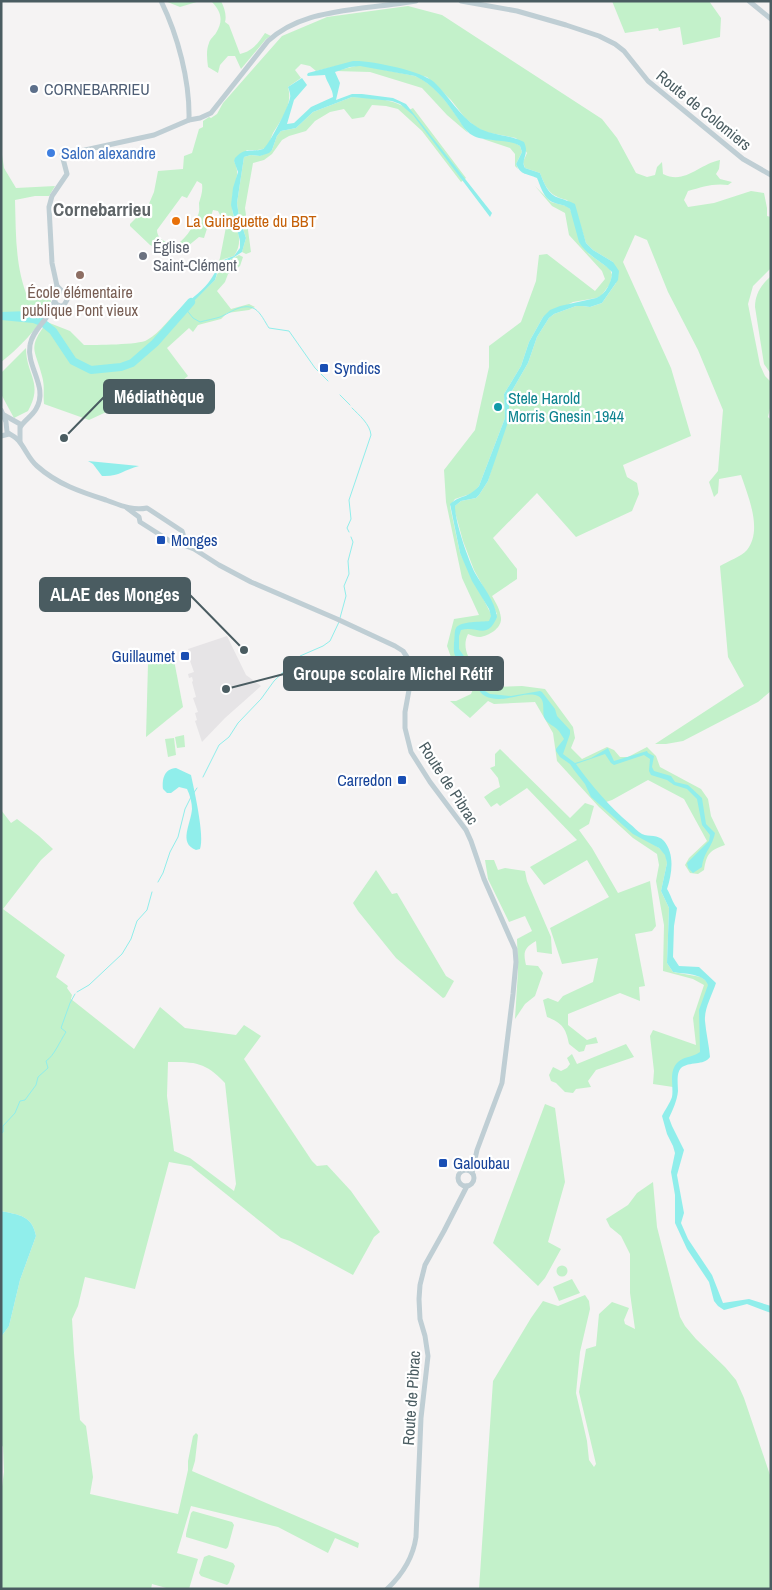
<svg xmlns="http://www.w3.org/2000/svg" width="772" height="1590" font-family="'Archivo Narrow',sans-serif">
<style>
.education{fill:#e6e4e6}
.green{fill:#c3f1ca;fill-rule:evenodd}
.water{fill:#90eeeb}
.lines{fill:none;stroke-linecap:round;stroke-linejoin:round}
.stream{stroke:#90eeeb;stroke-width:1}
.river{stroke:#90eeeb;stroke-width:8}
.secondary{stroke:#bfced4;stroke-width:5}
.service-dot{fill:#5c6f8a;stroke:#fff;stroke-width:2}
.shop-dot{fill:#3f7fe0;stroke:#fff;stroke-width:2}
.food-dot{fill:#e8710a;stroke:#fff;stroke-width:2}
.worship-dot{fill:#6b7280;stroke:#fff;stroke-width:2}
.education-dot{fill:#8d6e63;stroke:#fff;stroke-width:2}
.transit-dot{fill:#1a4fb4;stroke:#fff;stroke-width:2}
.culture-dot{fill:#0f9aa8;stroke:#fff;stroke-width:2}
.labels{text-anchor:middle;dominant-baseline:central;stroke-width:4.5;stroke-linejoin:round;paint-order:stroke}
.service-label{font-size:16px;fill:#4e5e75;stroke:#fff;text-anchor:start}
.street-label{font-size:16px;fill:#4a5c61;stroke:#fff}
.shop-label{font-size:16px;fill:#366cbe;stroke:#fff;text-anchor:start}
.food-label{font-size:16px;fill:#c56008;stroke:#fff;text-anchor:start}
.worship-label{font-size:16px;fill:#5b616d;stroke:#fff;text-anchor:start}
.education-label{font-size:16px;fill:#785e54;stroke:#fff}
.transit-label{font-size:16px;fill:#164399;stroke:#fff;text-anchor:start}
.culture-label{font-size:16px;fill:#0d838f;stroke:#fff;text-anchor:start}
.quarter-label{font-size:19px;font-weight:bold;fill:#5f6568;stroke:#fff}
.leader{fill:none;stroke:#4a5c61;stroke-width:2}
.callout-dot{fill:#4a5c61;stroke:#fff;stroke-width:2}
.callout{fill:#4a5c61;stroke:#4a5c61;stroke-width:2}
.callout-label{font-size:18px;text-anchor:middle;font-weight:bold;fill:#fff}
</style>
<rect width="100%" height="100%" fill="#f5f3f3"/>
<polygon class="education" points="227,636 246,675 261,686 225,718 202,742 195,721 197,720 195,713 198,712 193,698 196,697 192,682 193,681 192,677 189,678 188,674 194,672 189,658 190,653 189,653 188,649"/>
<g class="green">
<polygon points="165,1 200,1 180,7"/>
<path d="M211,1H221C224,7 227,15 225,22L229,25L240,54C252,52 259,42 265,33L271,36L266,39L241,69L235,56H228L220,65L218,73L208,67C207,59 206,50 209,43C210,39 214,36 216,33C224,20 221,11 211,1Z"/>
<polygon points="612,1 709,1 721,18 720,37 683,45 680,27 659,31 658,28 625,33"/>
<path d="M408,6L442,15L602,119L617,138L636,173L647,177L655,175L657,167L662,162L663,174C685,185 699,164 720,160L719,169L716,174L720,179L732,182L728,185C713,183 702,187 688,191L684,200L688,207L714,203L751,191L764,193L767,208V216L771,217V268L753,286L748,304L760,365L765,376L771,382V404L768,417L771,420V691L758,702L683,741L666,744H655L744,686L728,657L720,566C728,561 741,557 747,550C763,530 748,496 741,475L719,479L718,493L714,497L709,482L718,471L723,410L698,350L668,292L647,240L635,235L623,262L671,368L691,436L623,465L627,477L637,483L639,494L632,511L576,537L537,493L493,538L517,569V579L492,596C496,603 500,609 501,618C502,628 489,636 480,637C476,637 471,635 468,634C458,654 480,673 491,687L522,686L545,689L573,727L575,738L571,748L582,759L607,747L614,750L620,757H628L647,747L656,756L660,767L701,789L708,799L711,816L725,845C709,851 707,853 704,870L698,874L690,873L685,865L689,858L707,841L684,799L648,780L612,800L600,804L618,820L659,848L666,855L667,863L661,891L669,908L667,963L673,972L701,977L706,981L710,987L701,1013L703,1050L699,1057L680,1064L673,1087L653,1084L654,1071L650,1036L653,1030L696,1045L693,1018L704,985L693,979L663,971L664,925L656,881L659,865L657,854L633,838L599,807L557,761L553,733L535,702L494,704L488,701L470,718L450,701H456L471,694L474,687L452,660L447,646L454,619L479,615L462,578L446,502L444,470L475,430L489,367V346L521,322L536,281L539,255L547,254L595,291L605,279L602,271L569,235L565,213L552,206L535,186L551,202L566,206L570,209L589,254L610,269L612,275L610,284L601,296L596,298L573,302L543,317L529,342L521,366L504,394L505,418L479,486L473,493L455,499L450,506L460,553L492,616L497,614L491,601L474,570L463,541L455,512V506L461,501L476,498L479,495L488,481L509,412V396L528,363L537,337L549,318L554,314L576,306H583L590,307L602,303L616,283L613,262L593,250L586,243L579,221L567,200C550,196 546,189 540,173L525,168L523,162L527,153L516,138L485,132L476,127L465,118L451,100L427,77L357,61L316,71L310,66L301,64L295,70L301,78L288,87C293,105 282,118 273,133C271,137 270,144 266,147C262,151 253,150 247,150L234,161C242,175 232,187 232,203C231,222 247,237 234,256L224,259L217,266L220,258L226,227L218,211L213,210L204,238L199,237L188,246L173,252L172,249C184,240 193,229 198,215C200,211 199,207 199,203C201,196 203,191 202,184L197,181L187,198L182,196L157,230C157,237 162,240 168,243L164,248L158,249L150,245L130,226V224L148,206L154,192L158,171L183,169L184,156L192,153L199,129L203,127V121L209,117L211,118L217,114L223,103L282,36L327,17Z"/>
<path d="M360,65L415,76C439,86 454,113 468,133L447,115L422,88L370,72L335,71Z"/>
<path d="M352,97C371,98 393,98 409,110L413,108L466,178L461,182L422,131L398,109L386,106L372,105L364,117L352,119L344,109L330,112L315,121L306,131L289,136L282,140L272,154L264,160L253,163L245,208L251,252L246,254L242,252L246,238L239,217L237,203L244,157L251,155L260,156L272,150L277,136L281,131L296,128L313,112Z"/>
<polygon points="483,139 512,141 520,146 522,152 516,164 518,169 515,166 515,154 510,148"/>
<path d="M1,148L4,168L16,188L55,186L49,196H35L15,200C16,234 15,267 28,298L51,297C54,314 15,352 1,362Z"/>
<path d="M239,255L243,257L240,266L228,274L225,282L217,291L231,309L249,304L255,307L249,310L227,313L221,319L198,325L193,332L189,328L167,348L188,376L163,396L156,389L89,420L44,404C43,394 45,386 42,376C35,348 27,349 47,322L70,331L84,345C95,345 139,345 147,340C161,332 170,317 182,307L185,309L215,280L218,272L229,260Z"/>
<path d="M771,276V374L764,364L755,307C755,294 761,285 771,276Z"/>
<path d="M26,348C26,375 44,383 28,411L14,418L1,394V373Z"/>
<polygon points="173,655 183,707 146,737 148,664"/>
<polygon points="184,735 185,747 177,748 175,737"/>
<polygon points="174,738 176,755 168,757 165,739"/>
<path d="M500,749L570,818L585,803L594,806L589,824L579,830L592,848L618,893L650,881L656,926L652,931L635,934L645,986L639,987L640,1001L620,993L568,1014V1025L587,1040L596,1037L598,1043L586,1045L584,1051L579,1052L569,1044C566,1028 562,1023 547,1017L543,1000L548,998L558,1002L563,996L593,982L598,958L562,964L550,928L609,897L587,860L544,885L530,867L577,840L527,788L500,806L497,803L491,807L484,797L494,790L500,787L498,778L490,768L495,766V754Z"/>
<path d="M1,810L11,823L17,819L39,836L53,849L41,860L3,909L65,955L56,977L68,986L67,988L72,995L71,999L134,1049L160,1007L185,1028L236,1035L244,1025L261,1036L244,1059L312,1161L317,1166L327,1165L351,1191L380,1232L374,1237L353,1275L290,1241L281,1238L191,1166L169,1162L135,1289L85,1277L78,1306L72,1319L74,1353L80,1420L86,1426L93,1477L90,1494L178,1514L188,1470V1461L193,1436L196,1433L198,1435L195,1461L192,1471L359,1543L358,1548L335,1538L328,1553L278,1527L191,1506L177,1553L198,1559L189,1589H170L152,1584L151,1589H1V1494L4,1472L3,1447L1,1444V1337L9,1326L20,1280L36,1236C32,1215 19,1215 1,1211ZM168,1062C196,1062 205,1062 225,1083L236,1184L234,1191L190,1158L174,1151L167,1096Z"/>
<path d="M485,860H494L498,870L505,868L525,871L527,881L551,937L552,954L537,952L536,941C524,948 523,952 526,965L538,966L543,973L535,996L525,1004L515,1019L518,971L517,939L532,931L525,916L509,922L488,879Z"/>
<polygon points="376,870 392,894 397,893 446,976 454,981 445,997 443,998 396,958 358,911 353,903"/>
<polygon points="626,1044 634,1057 596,1070 588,1081 591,1087 576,1089 573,1093 565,1092 556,1083 551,1081 549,1075 553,1067 561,1071 567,1068 570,1064 567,1058 572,1054 577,1064"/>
<polygon points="545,1104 555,1108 565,1182 548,1242 561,1249 545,1278 538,1286 493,1243"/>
<polygon points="653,1182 657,1227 680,1317 685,1326 696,1339 725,1367 736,1380 744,1398 771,1478 771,1589 479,1589 493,1381 531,1318 543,1301 558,1306 585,1295 589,1301 590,1309 580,1352 576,1393 587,1441 589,1460 594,1467 596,1464 579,1392 586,1349 596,1346 599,1314 612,1302 629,1308 624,1320 625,1324 635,1329 630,1293 630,1254 621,1236 610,1227 606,1219 628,1205 637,1193"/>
<circle cx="562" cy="1271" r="5.5"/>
<polygon points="572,1279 580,1293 559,1301 553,1287"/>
<polygon points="193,1511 232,1522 234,1525 228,1547 226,1549 186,1537 186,1534 191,1513"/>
<polygon points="209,1555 233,1563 235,1566 229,1583 227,1585 201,1576 199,1573 204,1557"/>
</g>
<g class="water">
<path d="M353,61C370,60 422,71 434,82C449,96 459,116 477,127C491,136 509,134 524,142C530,155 520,159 525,168L540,173C544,183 548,195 559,198C565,200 569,201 575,204L586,243L593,250L613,262L619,271L618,280L602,303L590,307L583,306H576L554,314L549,318L537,337L528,363L509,396V412L507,425L488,481L479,495L476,498L461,501L455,506C455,522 468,559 475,573C483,587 495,601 497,617C487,641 477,625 461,630L459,636V649L466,659L467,665L474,672L485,691L490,694L511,696L540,691L542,692L555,709L557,716L570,730V734L563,754L575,763L591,758L608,748L614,761L647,751L648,753L654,756L652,767L654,771L671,776L675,782L688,785L702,798L706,824L715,833C712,848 704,851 702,867L693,873L688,868L687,863L709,841L710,835L702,825L697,799L687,789L674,785L667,780L651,775L649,771L650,759L644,755L614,765L611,763L605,754L576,764C592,786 609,806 630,824C634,827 638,832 642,834C649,837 658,834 664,841C675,854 672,874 667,889C671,895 672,902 677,908L674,926L673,957L679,966L699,967L716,983C712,995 704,1009 705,1021C706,1033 709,1045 710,1057C704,1066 689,1061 681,1068C676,1073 678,1085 678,1091C677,1101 673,1109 669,1118L672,1126L684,1150L677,1175L684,1213L681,1223L688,1239L712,1275L723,1303L749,1299L771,1306V1313L747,1304L724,1310L718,1306L714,1301L709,1282L687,1249L675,1223V1195L671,1172L675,1153L673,1146L667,1134L662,1116C665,1110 670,1103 672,1097C674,1086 668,1071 678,1062C685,1056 694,1057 700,1052L699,1010L708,985C704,973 684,974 673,972L667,963L669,908L661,891L667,863L665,855L659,848L633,834L591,797L585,784L574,770L570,764L560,757L556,751V749L564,739C562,736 560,732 558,730C553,725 547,724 544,717C542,710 546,700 538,696C524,690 503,705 485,696C477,692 478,684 474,678C468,670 461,665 456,657C453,653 454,648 454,643C455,638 454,632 456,628C460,621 482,622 489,621L491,616L489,609L472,581L460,553L450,504C460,495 469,498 479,486L505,418L504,394L521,366L529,342L543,317L550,310L560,306L596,298C606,294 612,282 612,272C602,261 587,256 579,242L570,209C565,205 561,205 555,203C544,200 541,187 537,178C527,173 521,176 516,164L522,152L520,146C505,137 480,144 468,132C463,128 460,121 456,116C446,101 433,84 415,76L360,66L350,67L335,72L340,83L336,100L352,94H362L393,98L406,104L492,213L490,217L413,115L400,104L392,101L352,97L313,112L296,128L281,131L277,136L272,150L269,153L260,156L251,155L244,157L237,203L239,217L246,238L242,252L219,267L215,280L185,310L182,307C192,298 204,290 211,279C221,265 213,263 234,256L240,248V241L231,205L233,188L238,172L234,161L235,158C246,146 251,153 263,149C268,147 289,106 290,98C291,95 289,90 288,87L302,78L307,85L294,100L287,124L294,123L311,107L333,97C333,89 327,83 325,75L308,76L307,75L308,73Z"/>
<polygon points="29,311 46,314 38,325 33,323 1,320 1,312"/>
<path d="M88,461L139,466C123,470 119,477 102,476L93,464Z"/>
<path d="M176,768L191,775C194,789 205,837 200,849L196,850C178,843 191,824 192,809C192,803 190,795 187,789L179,787L171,793H167L163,789C162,779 164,769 176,768Z"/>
<path d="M1,1211C19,1215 32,1215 36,1236L20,1280L9,1326L1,1337Z"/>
</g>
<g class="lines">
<g class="stream">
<path d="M185,308L193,318L200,322C207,320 214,319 220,317C230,313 243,302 255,309C261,313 265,322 269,328L289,331L315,368L328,381"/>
<polyline points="340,395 350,405"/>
<path d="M349,532L347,528L351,519L349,500L371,435C370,424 359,415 352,408"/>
<polyline points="340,618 346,596 344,586 349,574 348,561 353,542 351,537"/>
<polyline points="203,777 219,745 229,737 238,723 261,699 274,681 300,656 323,646 330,641 339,622"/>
<polyline points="193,794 197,788"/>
<polyline points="158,882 163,873 170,852 178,837 185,809 191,797"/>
<polyline points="77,992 89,985 122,954 131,939 137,921 147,910 152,892"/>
<path d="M1,1134L3,1132V1126L15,1113L20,1101L25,1100L36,1085L38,1077L48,1068L46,1061C54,1056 60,1041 66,1032L61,1028L70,1003L75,994"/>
</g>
<polyline class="river" points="37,318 53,331 73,361 91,370 121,367 132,363 155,343 191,302"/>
<g class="secondary">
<path d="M161,1C178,36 190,81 189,120"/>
<polyline points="461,1 517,11 566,25 599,36 615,44 624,51 648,81 743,159 771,175"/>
<polyline points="749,1 771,19"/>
<path d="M60,306L56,304L54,299L57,286L52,263L49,207L52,196L67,174L62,155L154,135L189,120L200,118L211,113L268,41C294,17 327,13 362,8C380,6 398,4 416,1"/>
<polyline points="51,310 64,305 67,300 66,295 57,286"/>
<path d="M1,410L6,422L7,432C11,435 16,437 19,441C26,450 29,459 37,466C57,484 81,492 106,500C120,505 132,511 147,508L182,531L184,537L194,548"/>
<polyline points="4,415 20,424 20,442"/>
<path d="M21,426C25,420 32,416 36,409C49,387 26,367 30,345C32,332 44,323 50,312C52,309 53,305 54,302"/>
<polyline points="1,436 9,434"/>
<polyline points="127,508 139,517 140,522 173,543 181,544 194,549 219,565 251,582 337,619 395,646 403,651 409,660 411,666 411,679 405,712 405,728 411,752 430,782 466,830 471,841 484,879 515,949 516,962 513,994 502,1083 477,1150 472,1173"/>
<circle cx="466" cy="1178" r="8"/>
<path d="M387,1589C403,1574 413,1558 416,1537L421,1418L428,1356L425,1336L420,1319L419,1299L420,1285L425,1265L444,1231L467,1186"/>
</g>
</g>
<circle class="service-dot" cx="34" cy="89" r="5"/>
<circle class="shop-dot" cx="51" cy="153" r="5"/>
<circle class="food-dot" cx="176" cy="221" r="5"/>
<circle class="worship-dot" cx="143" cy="256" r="5"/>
<circle class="education-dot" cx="80" cy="275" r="5"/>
<g class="transit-dot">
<rect x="319" y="363" width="10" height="10" rx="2.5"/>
<rect x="156" y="535" width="10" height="10" rx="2.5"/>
<rect x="180" y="651" width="10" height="10" rx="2.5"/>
<rect x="397" y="775" width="10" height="10" rx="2.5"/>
<rect x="438" y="1158" width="10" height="10" rx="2.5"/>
</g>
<circle class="culture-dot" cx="498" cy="407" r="5"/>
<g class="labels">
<g class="service-label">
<text x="44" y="89">CORNEBARRIEU</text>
</g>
<g class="street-label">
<text transform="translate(704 110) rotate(39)">Route de Colomiers</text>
<text transform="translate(449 783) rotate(57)">Route de Pibrac</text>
<text transform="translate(411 1398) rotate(-86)">Route de Pibrac</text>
</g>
<g class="shop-label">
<text x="61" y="153">Salon alexandre</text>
</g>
<g class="food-label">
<text x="186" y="221">La Guinguette du BBT</text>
</g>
<g class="worship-label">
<text x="153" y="247">Église<tspan x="153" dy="18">Saint-Clément</tspan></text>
</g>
<g class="education-label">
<text x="80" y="292">École élémentaire<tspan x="80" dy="18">publique Pont vieux</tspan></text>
</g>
<g class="transit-label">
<text x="334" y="368">Syndics</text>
<text x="171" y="540">Monges</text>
<text x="175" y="656" text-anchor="end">Guillaumet</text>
<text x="392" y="780" text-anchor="end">Carredon</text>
<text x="453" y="1163">Galoubau</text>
</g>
<g class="culture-label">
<text x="508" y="398">Stele Harold<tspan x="508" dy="18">Morris Gnesin 1944</tspan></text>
</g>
<g class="quarter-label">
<text x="102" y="209">Cornebarrieu</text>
</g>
</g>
<path class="leader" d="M64 438L104 397M244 650L190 595M226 689L284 674"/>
<g class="callout-dot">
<circle cx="64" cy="438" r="5"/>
<circle cx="244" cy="650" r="5"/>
<circle cx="226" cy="689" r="5"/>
</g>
<g class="callout">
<rect x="104" y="380" width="110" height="33" rx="5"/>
<rect x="40" y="578" width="150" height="33" rx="5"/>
<rect x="284" y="657" width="219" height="33" rx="5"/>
</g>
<g class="callout-label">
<text x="159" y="403">Médiathèque</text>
<text x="115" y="601">ALAE des Monges</text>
<text x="393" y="680">Groupe scolaire Michel Rétif</text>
</g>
<rect width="772" height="1590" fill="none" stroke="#4a5c61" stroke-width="5"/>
</svg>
